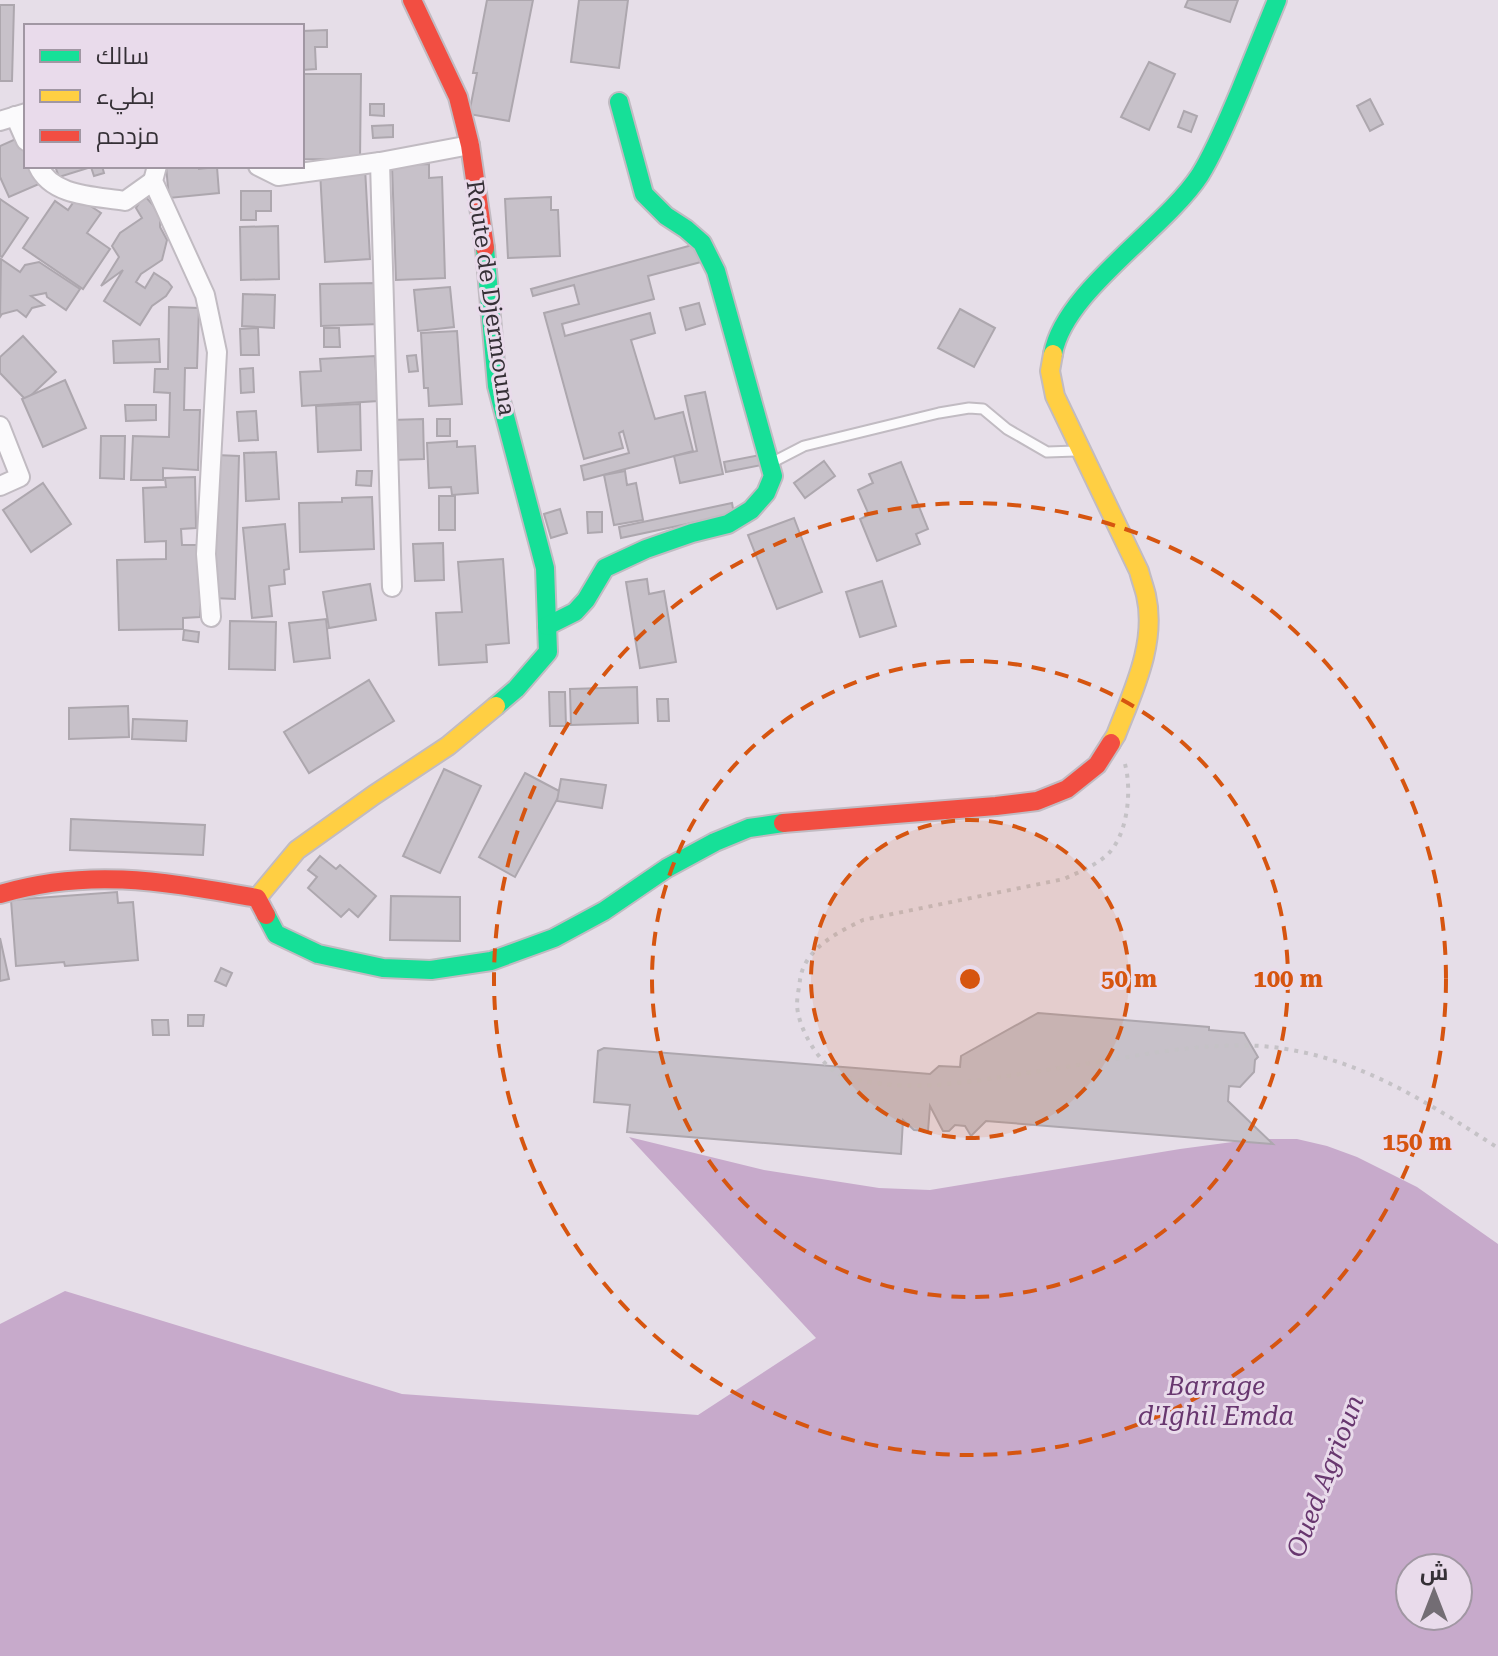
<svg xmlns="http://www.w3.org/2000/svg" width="1498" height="1656" font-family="'Roboto Serif',Cairo,serif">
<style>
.water{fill:#c7aacb;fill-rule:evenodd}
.building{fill:#c7c1c9;stroke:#ada7ae;stroke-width:2}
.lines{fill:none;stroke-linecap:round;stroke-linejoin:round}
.lane-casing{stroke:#c1bbc2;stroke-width:13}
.street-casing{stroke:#c1bbc2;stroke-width:22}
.fast-casing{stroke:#c1bbc2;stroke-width:22}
.slow-casing{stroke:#c1bbc2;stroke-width:22}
.jam-casing{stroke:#c1bbc2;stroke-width:22}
.path{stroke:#c5c2c6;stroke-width:4;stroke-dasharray:4 6;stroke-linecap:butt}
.lane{stroke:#fbfafc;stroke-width:9}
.street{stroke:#fbfafc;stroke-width:18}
.fast{stroke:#16e098;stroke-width:18}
.slow{stroke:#ffcf43;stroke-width:18}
.jam{stroke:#f24e42;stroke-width:18}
.ring{fill:none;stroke:#d65510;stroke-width:4;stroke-dasharray:14 10}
.labels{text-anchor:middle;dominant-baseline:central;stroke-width:6;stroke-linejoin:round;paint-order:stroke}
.street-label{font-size:24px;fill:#353036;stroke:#e9dbeb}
.water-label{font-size:26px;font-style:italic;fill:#68376f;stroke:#e9dbeb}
.centre{fill:#d65510;stroke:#e9dbeb;stroke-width:4}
.ring-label{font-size:24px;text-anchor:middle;font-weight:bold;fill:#d65510;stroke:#e9dbeb;stroke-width:6;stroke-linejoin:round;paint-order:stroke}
</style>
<rect width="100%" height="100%" fill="#e6dee8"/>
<path class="water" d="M629,1137L764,1170L879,1188L930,1190L1180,1149L1255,1139H1297L1327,1146L1357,1157L1417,1187L1498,1244V1656H0V1324L65,1291L402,1394L698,1415L816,1338ZM1410,1568H1458V1616H1410Z"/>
<g class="building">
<polygon points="487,0 533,0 509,121 469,114 477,73 473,73"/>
<polygon points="579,0 628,0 619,68 571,62"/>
<polygon points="1188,0 1238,0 1230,22 1185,7"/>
<polygon points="0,5 14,5 12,81 0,81"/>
<polygon points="327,30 327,47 315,47 316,69 302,70 302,31"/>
<polygon points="1149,62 1175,74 1149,130 1121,117"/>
<polygon points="302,74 361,74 360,160 302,159"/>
<polygon points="1370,99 1383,124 1370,131 1357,106"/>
<polygon points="370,104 384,104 384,116 370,115"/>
<polygon points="1184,111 1197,116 1191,132 1178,127"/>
<polygon points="393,125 393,137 373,138 372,126"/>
<polygon points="18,138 26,155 26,166 31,166 39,184 9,197 0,177 0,146"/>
<polygon points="429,164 429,178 442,177 445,278 396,280 392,165"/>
<polygon points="55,166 102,166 104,173 94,176 91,167 59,177"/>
<polygon points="166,166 199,166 199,169 217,167 219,193 169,198"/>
<polygon points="365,168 370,259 325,262 320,171"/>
<polygon points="241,191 271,191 271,211 256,211 256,220 241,220"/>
<polygon points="144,195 153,205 160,218 160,227 167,240 162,260 141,274 136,282 145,288 154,273 168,282 172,287 166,296 152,306 140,325 104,301 123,270 101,286 119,257 112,246 120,233 142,218 136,208"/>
<polygon points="77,197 101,213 87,233 110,249 83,289 23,248 55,201 68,210"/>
<polygon points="551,197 551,210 558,210 560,256 508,258 505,199"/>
<polygon points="0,199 28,218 2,257 0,256"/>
<polygon points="278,226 279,279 241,280 240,227"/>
<polygon points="696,244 701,262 648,276 654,299 562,324 565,336 650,313 655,333 631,340 655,419 683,412 693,451 584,480 581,466 629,453 623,431 619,433 623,448 584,459 544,313 579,304 574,285 533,296 531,289"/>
<polygon points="1,259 20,272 25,265 39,262 80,289 66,310 47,297 46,293 31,296 44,305 32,308 26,317 17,310 2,314 0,317"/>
<polygon points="378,283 380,324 321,326 320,284"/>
<polygon points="450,287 454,327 418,331 414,290"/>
<polygon points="243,294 275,295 274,328 242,326"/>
<polygon points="699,303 705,324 686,330 680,308"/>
<polygon points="169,307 199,308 197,368 185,368 184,410 200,410 198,470 163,468 163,480 131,480 133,436 169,437 170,393 154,392 155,369 168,369"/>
<polygon points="960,309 995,328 974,367 938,348"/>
<polygon points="258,328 259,355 241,355 240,329"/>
<polygon points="324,328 339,328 340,347 324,347"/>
<polygon points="457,331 462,404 429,406 428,388 424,388 421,333"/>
<polygon points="23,336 56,372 26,400 0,373 0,357"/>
<polygon points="159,339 160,362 114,363 113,341"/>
<polygon points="416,355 418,371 409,372 407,356"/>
<polygon points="375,356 378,401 302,406 300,372 321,371 320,359"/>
<polygon points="253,368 254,392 241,393 240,369"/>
<polygon points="65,380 86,428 43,447 22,399"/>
<polygon points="705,392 723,474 680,483 674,456 697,451 685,396"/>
<polygon points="360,404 361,450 318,452 316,406"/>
<polygon points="125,405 156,405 156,420 126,421"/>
<polygon points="256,411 258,440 239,441 237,412"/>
<polygon points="423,419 424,459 394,460 392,420"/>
<rect x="437" y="419" width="13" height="17"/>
<polygon points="101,436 125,436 124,479 100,478"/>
<polygon points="457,441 457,447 475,446 478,493 452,495 451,487 429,488 427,443"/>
<polygon points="276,452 279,499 246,501 244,453"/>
<polygon points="765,454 767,464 726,472 724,462"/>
<polygon points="216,455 239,456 235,599 213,598"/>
<polygon points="824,461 835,476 805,498 794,483"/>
<polygon points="901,462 928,529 916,534 920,544 877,561 860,519 869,515 858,490 873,483 869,474"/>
<polygon points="357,471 372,471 371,486 356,485"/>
<polygon points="625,471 627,485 636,483 643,520 614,525 604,475"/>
<polygon points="195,477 196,528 181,529 182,545 201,545 200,617 183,618 183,629 119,630 117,560 166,559 166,541 145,542 143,488 166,487 165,478"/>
<polygon points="43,483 71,524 31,552 3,510"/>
<rect x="439" y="496" width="16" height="34"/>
<polygon points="372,497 374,549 300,552 299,503 342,502 342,498"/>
<polygon points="732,503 734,514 621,538 619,527"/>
<polygon points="560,509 567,533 551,538 544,514"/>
<polygon points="587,512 602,512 602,532 588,533"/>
<polygon points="794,518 822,592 777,609 748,535"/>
<polygon points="285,524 289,569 284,570 285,584 269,586 272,616 252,618 243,528"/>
<polygon points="443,543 444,580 415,581 413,544"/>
<polygon points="503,559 509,643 486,645 487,662 439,665 436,613 462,612 458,562"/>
<polygon points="647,579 649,594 664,591 676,662 640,668 626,582"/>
<polygon points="882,581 896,626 860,637 846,592"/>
<polygon points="370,584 376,620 329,628 323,592"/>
<polygon points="326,619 330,658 294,662 289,623"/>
<polygon points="230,621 276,622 275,670 229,669"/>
<polygon points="184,630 199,632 198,642 183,640"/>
<polygon points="369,680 394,721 309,773 284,732"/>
<polygon points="637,687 638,723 571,725 570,689"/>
<polygon points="549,692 565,692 566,726 550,726"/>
<polygon points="657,699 668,699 669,721 658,721"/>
<polygon points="128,706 129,737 69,739 69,708"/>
<polygon points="133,719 187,721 186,741 132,739"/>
<polygon points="444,769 481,786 440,873 403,856"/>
<polygon points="525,773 561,792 515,877 479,857"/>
<polygon points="561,779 606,785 602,808 557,801"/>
<polygon points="71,819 205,825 203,855 70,850"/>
<polygon points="320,856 336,869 340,865 376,896 358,917 349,909 341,917 308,888 317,877 308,870"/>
<polygon points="117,892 118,903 133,902 138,960 65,966 64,962 16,966 11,900"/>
<polygon points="391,896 460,897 460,941 390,940"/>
<polygon points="0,938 9,979 0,981"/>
<polygon points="221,968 232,973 226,986 215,981"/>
<polygon points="1038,1013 1209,1027 1209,1030 1244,1033 1258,1057 1255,1060 1254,1072 1240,1087 1229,1086 1228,1101 1273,1144 986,1121 971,1136 965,1126 955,1125 949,1131 943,1131 930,1106 928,1131 914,1130 903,1120 901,1154 627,1132 630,1105 594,1102 598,1051 604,1048 930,1074 939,1066 960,1067 961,1056"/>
<polygon points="188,1015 204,1015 203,1026 188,1026"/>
<polygon points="152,1020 168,1020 169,1035 153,1035"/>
</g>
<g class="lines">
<defs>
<polyline id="lane" points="773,462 804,446 939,413 969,408 983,409 1007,429 1047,452 1076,451"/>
<g id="street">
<polyline points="15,116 26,141"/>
<polyline points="0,121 26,113"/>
<polyline points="380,162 392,587"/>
<path d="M38,166C52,197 96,196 125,201L153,181"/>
<polyline points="157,166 153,181 205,295 217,352 206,554 211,617"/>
<polyline points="258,166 278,176 380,162 470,145"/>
<polyline points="0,426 20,477 0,486"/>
</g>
<g id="fast">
<polyline points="485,248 497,386 545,568 548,652 516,689 496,706"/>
<path d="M1053,354C1064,291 1164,230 1200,175C1216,149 1228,119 1240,91C1252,61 1265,30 1277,0"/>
<polyline points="547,626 575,612 586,600 605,568 646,549 692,533 728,524 751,510 766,493 773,476 716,271 702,243 686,229 666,216 644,194 619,102"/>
<polyline points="266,915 276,934 318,954 383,968 431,970 491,961 554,938 604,911 667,868 715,842 749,828 783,823"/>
</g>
<g id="slow">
<path d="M1053,354L1050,371L1055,396L1139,571C1141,579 1144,587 1146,595C1157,643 1133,691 1116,735L1111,743"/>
<polyline points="257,898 297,850 374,795 448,746 496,706"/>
</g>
<g id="jam">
<polyline points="412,0 458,97 470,145 485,248"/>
<polyline points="783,823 996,806 1037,801 1067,789 1097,765 1111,743"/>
<path d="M0,894C92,867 165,882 257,898L266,915"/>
</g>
</defs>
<use href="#lane" class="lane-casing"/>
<use href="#street" class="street-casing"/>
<use href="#fast" class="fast-casing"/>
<use href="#slow" class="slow-casing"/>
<use href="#jam" class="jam-casing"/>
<path class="path" d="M1125,764C1132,790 1128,834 1108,854C1095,866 1079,872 1064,879L863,920C838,932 804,949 800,980C799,988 797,997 797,1005C798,1028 819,1064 840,1075C849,1079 859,1080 869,1082C916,1090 961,1083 1008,1076C1040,1071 1072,1066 1104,1061C1156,1052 1208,1043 1261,1046C1352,1053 1424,1100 1498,1148"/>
<use href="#lane" class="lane"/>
<use href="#street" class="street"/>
<use href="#fast" class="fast"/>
<use href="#slow" class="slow"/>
<use href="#jam" class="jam"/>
</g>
<circle cx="970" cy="979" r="159" fill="#d65510" fill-opacity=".12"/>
<g class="ring">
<circle cx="970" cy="979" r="159"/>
<circle cx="970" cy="979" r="318"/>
<circle cx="970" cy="979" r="476"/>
</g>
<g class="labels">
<g class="street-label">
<text transform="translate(491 298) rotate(82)">Route de Djermouna</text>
</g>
<g class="water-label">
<text x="1216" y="1386">Barrage<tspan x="1216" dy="30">d'Ighil Emda</tspan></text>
<text transform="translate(1325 1476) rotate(-69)">Oued Agrioun</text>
</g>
</g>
<circle cx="970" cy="979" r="12" class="centre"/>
<g class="ring-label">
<text x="1129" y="987">50 m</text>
<text x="1288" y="987">100 m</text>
<text x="1417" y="1150">150 m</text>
</g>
<rect x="24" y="24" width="280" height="144" fill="#e9dbeb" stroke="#a197a3" stroke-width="2"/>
<rect x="40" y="50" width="40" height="12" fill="#16e098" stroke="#a197a3" stroke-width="2"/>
<text x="96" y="64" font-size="24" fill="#353036">سالك</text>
<rect x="40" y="90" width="40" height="12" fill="#ffcf43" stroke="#a197a3" stroke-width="2"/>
<text x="96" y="104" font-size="24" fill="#353036">بطيء</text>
<rect x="40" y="130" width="40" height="12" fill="#f24e42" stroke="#a197a3" stroke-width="2"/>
<text x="96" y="144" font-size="24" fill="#353036">مزدحم</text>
<g transform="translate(1434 1592)"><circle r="38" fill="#e9dbeb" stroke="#a197a3" stroke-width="2"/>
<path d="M0-6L14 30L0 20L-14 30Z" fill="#736d74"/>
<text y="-12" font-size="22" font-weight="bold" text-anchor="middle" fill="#353036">ش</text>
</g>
</svg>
